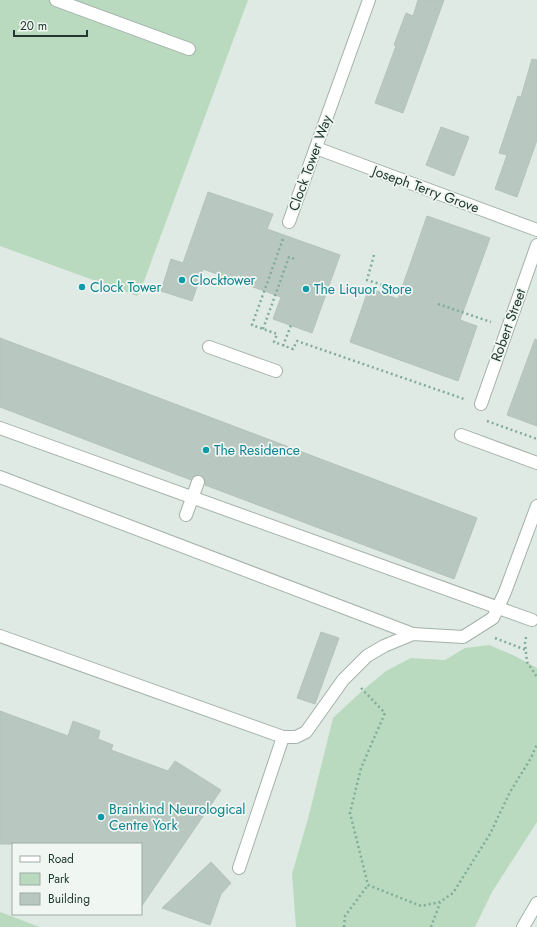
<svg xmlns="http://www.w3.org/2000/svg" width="537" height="927" font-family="Jost,sans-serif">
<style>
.green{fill:#b9dabe}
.building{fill:#b8c7c0;stroke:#b3c3ba}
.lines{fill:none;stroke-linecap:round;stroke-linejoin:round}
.lane-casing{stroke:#a3b1aa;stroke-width:14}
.street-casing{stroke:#a3b1aa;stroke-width:14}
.secondary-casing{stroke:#9fb5aa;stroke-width:14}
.path{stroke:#81ac99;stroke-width:2.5;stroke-dasharray:2 3;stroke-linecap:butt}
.lane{stroke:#fff;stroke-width:12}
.street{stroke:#fff;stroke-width:12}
.secondary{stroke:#fff;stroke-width:12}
.culture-dot{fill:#0f9aa8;stroke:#f0f7f2;stroke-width:1.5}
.labels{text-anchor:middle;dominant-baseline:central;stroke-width:3.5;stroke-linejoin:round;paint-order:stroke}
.street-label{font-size:14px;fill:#213930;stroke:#f0f7f2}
.culture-label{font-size:14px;fill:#0d838f;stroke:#f0f7f2;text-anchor:start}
</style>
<rect width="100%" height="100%" fill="#e0eae4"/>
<g class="green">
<polygon points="0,0 248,0 140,292 137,296 0,246"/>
<polygon points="489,645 513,655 537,668 537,822 492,892 475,927 296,927 292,874 309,815 333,718 363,690 386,671 411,658 445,660 465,648"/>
<polygon points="0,912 40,927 0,927"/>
</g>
<g class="building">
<polygon points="418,0 444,0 403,113 375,103 396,46 394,45 406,13 413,16"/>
<polygon points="532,59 537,60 537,140 517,197 495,189 507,155 499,153 518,96 521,97"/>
<polygon points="441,127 469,137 454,176 426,165"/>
<polygon points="208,192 273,214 267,229 340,255 312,333 273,319 281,297 203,269 192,301 161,291 171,259 183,263"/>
<polygon points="427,216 490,238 460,320 477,326 458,381 350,342 369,288 398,299"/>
<polygon points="0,338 477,518 454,579 205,485 205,480 201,475 196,475 191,480 0,407"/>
<polygon points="535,339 537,340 537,426 507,415"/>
<polygon points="321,632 339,638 315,704 297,698"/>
<polygon points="0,711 68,736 73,721 100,731 98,739 113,745 111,750 168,771 175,761 221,790 141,907 141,844 0,844"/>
<polygon points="211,862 231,883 221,894 210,925 162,908"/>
</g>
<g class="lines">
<defs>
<g id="lane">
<polyline points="56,0 189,49"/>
<polyline points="209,347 276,371"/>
<polyline points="461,435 537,463"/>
<polyline points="0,477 413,634"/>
<polyline points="0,636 283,737 296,737 306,732 343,680 367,656 384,646 413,634 463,637 493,618 505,592 537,506"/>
<polyline points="239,868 283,737"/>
</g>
<g id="street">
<polyline points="316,148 537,230"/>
<polyline points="289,222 369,0"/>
<polyline points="481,404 537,245"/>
<polyline points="0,428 532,620"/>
<polyline points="186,515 198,482"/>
</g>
<polyline id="secondary" points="523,927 537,903"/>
</defs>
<use href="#lane" class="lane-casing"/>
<use href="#street" class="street-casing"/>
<use href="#secondary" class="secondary-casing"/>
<g class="path">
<polyline points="283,239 252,325 277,334 274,342 293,349 297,341 464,399"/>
<polyline points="374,255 367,280 413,295"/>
<polyline points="438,304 491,322"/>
<polyline points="263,329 289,257 295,259"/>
<polyline points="283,346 291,325"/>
<polyline points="487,421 537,439"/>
<polyline points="526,637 525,643 527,662 537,677"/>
<polyline points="495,638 526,650"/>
<polyline points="361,688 385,713 361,768 350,813 368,885 421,906 440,902 453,893 490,834 510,792 531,758 537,744"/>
<polyline points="344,927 345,916 368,885"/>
<polyline points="431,927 440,903"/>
</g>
<use href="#lane" class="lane"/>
<use href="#street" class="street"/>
<use href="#secondary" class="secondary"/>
</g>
<g class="culture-dot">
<circle cx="182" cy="280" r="4"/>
<circle cx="82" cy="287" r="4"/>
<circle cx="306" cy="289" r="4"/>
<circle cx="206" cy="450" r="4"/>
<circle cx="101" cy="817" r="4"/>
</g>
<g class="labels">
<g class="street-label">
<text transform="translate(310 163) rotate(-70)">Clock Tower Way</text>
<text transform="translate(426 189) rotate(20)">Joseph Terry Grove</text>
<text transform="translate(508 325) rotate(-70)">Robert Street</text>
</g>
<g class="culture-label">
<text x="190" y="280">Clocktower</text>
<text x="90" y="287">Clock Tower</text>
<text x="314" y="289">The Liquor Store</text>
<text x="214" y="450">The Residence</text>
<text x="109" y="809">Brainkind Neurological<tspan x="109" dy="16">Centre York</tspan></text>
</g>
</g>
<rect x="12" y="843" width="130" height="72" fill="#f0f7f2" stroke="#9daba4"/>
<rect x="20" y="856" width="20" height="6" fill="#ffffff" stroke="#9daba4"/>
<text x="48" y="863" font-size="12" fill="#213930">Road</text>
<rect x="20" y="873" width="20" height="12" fill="#b9dabe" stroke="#9daba4"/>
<text x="48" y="883" font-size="12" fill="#213930">Park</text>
<rect x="20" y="893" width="20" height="12" fill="#b8c7c0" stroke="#9daba4"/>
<text x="48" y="903" font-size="12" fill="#213930">Building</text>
<path d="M14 30v6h73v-6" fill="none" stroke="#213930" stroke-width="2"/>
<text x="20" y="30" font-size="12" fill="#213930" stroke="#f0f7f2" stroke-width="3" paint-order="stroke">20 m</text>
</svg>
